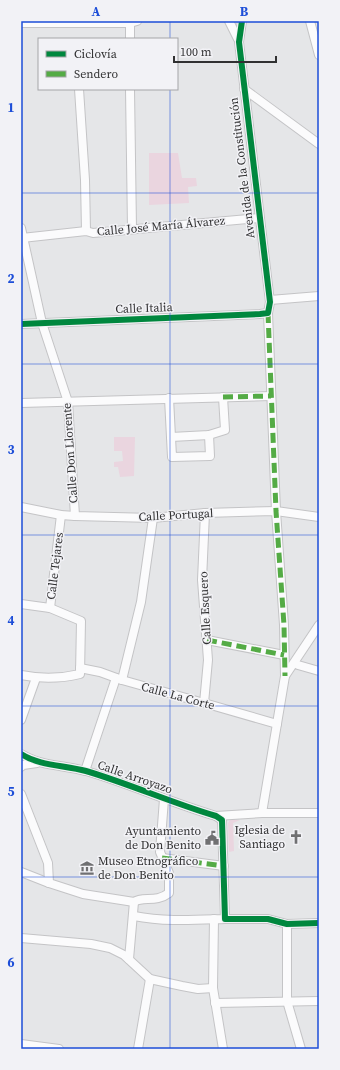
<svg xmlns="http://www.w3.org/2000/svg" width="340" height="1070" font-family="'Source Serif 4',serif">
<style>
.green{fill:#ead5df}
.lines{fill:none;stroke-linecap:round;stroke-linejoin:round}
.minor-casing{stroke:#c4c4c6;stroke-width:10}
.minor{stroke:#fbfbfc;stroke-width:8}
.quiet{stroke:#54ab45;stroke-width:5;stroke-dasharray:10 5;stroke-linecap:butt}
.cycleway-casing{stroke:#f2f2f6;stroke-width:8}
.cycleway{stroke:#00873e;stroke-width:6}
.grid{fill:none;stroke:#1d4ed8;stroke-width:1;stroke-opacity:0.55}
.labels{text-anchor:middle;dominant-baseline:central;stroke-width:3;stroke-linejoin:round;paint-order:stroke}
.street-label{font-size:12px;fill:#313132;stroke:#f2f2f6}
.poi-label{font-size:12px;fill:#313132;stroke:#f2f2f6;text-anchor:end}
.neatline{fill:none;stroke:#1d4ed8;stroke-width:1.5}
.grid-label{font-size:13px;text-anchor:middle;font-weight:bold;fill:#1d4ed8}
</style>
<rect width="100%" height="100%" fill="#e5e6e8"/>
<g class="green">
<polygon points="149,153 178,153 182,178 196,178 197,186 188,187 189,203 149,205"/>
<polygon points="114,437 135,437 134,476 120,477 118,467 114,467 114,462 123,461 122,451 114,451"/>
<polygon points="232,816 235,816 235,820 240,820 233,823 234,851 229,852 228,823"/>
</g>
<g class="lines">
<defs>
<g id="minor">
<polyline points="229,21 238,39"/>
<polyline points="242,21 239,42 270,302 268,313 276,511 284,625 285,676"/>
<polyline points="310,21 319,55"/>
<polyline points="21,23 130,23 137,21"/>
<polyline points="130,23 130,39"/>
<polyline points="79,89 85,180 86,231"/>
<polyline points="130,89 132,229"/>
<polyline points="244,89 319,144"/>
<polyline points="21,228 42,323 68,402 75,516"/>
<polyline points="22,238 86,231 93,233 259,218"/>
<polyline points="270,300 319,296"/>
<polyline points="21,324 260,314 268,313"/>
<polyline points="169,398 172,457 210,456 209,435"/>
<polyline points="21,403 271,396"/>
<polyline points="171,437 209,435 225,430 223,397"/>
<polyline points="21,507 61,515 75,516 153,518 205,513 276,511 319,517"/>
<path d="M21,604L50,608L81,621L80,674C59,679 41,679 21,675"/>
<polyline points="50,608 61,515"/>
<polyline points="207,640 284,655"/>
<polyline points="295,663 298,665 319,671"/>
<polyline points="80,668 100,672 122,680 204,703 277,724"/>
<polyline points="122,680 141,602 153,518"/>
<polyline points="204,703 208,660 202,580 205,513"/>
<polyline points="21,720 36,678"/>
<path d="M21,754C40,766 64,765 86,771C130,784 172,803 216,816L222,820L225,919H268L287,924L319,923"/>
<polyline points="21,767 23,765 37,763"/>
<polyline points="85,771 116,678"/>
<polyline points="21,794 48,863 49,883"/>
<polyline points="262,813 285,676 319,625"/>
<polyline points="216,816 262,813 319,813"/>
<polyline points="162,858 224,866"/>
<polyline points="21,872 49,883 83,894 134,902"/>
<path d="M134,902C143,896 156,903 169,893V873L160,852L164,799"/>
<path d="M134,916C164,922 194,920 225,919"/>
<polyline points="214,919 213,988 223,1049"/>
<polyline points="287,924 287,1001 301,1049"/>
<polyline points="21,938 91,944 110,948 124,955 150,979 182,986 198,989 213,988"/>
<polyline points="129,959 134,902"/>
<polyline points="215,1003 319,1001"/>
<polyline points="21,1044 59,1049"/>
<polyline points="138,1049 150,979"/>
</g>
</defs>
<use href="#minor" class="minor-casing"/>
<use href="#minor" class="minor"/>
<g class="quiet">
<polyline points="268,313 276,511 284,625 285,676"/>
<polyline points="223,397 271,396"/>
<polyline points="207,640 284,655"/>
<polyline points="162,858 224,866"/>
</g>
<defs>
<g id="cycleway">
<polyline points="21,324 260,314 268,313 270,302 239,42 242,21"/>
<path d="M21,754C40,766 64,765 86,771C130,784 172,803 216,816L222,820L225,919H268L287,924L319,923"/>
</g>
</defs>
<use href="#cycleway" class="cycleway-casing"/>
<use href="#cycleway" class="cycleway"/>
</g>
<path class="grid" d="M170,21V39M170,89V1049M21,193H319M21,364H319M21,535H319M21,706H319M21,877H319"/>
<defs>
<symbol id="church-bare" viewBox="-9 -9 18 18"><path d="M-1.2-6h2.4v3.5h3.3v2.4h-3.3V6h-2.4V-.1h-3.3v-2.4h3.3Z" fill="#707072" stroke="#f2f2f6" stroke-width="2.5" paint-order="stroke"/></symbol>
<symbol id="civic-bare" viewBox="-9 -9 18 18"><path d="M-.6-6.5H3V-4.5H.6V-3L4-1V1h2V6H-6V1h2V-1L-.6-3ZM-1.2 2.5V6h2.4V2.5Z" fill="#707072" stroke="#f2f2f6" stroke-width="2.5" paint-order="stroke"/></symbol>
<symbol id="museum-bare" viewBox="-9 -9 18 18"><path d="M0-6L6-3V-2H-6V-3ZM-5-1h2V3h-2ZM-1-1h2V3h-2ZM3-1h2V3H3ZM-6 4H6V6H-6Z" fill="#707072" stroke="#f2f2f6" stroke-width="2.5" paint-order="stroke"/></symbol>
</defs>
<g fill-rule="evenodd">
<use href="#church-bare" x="286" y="827" width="20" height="20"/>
<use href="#civic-bare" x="202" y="828" width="20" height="20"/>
<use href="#museum-bare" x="77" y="858" width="20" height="20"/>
</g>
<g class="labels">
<g class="street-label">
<text transform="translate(242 168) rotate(-97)">Avenida de la Constitución</text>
<text transform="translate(161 226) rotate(-5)">Calle José María Álvarez</text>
<text transform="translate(144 308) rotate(-2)">Calle Italia</text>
<text transform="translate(70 453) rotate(-94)">Calle Don Llorente</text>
<text transform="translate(176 515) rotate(-3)">Calle Portugal</text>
<text transform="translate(55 566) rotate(-83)">Calle Tejares</text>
<text transform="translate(205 608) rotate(-93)">Calle Esquero</text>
<text transform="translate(178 696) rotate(15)">Calle La Corte</text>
<text transform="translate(135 777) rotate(19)">Calle Arroyazo</text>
</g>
<g class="poi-label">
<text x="285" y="830">Iglesia de<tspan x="285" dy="14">Santiago</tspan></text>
<text x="201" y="831">Ayuntamiento<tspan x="201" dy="14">de Don Benito</tspan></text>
<text x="98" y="861" text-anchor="start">Museo Etnográfico<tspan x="98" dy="14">de Don Benito</tspan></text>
</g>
</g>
<rect width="340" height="1070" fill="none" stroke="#f2f2f6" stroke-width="44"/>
<rect x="38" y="38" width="140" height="52" fill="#f2f2f6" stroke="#a5a5a8"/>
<rect x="46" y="51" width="20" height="6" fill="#00873e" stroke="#a5a5a8"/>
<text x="74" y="58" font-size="12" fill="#313132">Ciclovía</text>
<rect x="46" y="71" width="20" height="6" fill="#54ab45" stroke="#a5a5a8"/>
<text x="74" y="78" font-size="12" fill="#313132">Sendero</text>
<path d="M174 56v6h102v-6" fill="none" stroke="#313132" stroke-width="2"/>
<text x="180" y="56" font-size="12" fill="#313132" stroke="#f2f2f6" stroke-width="3" paint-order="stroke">100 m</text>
<rect x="22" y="22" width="296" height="1026" class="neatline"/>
<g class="grid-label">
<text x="96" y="16">A</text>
<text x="244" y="16">B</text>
<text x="11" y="112">1</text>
<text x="11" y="283">2</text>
<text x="11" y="454">3</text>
<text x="11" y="625">4</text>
<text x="11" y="796">5</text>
<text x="11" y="967">6</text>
</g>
</svg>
